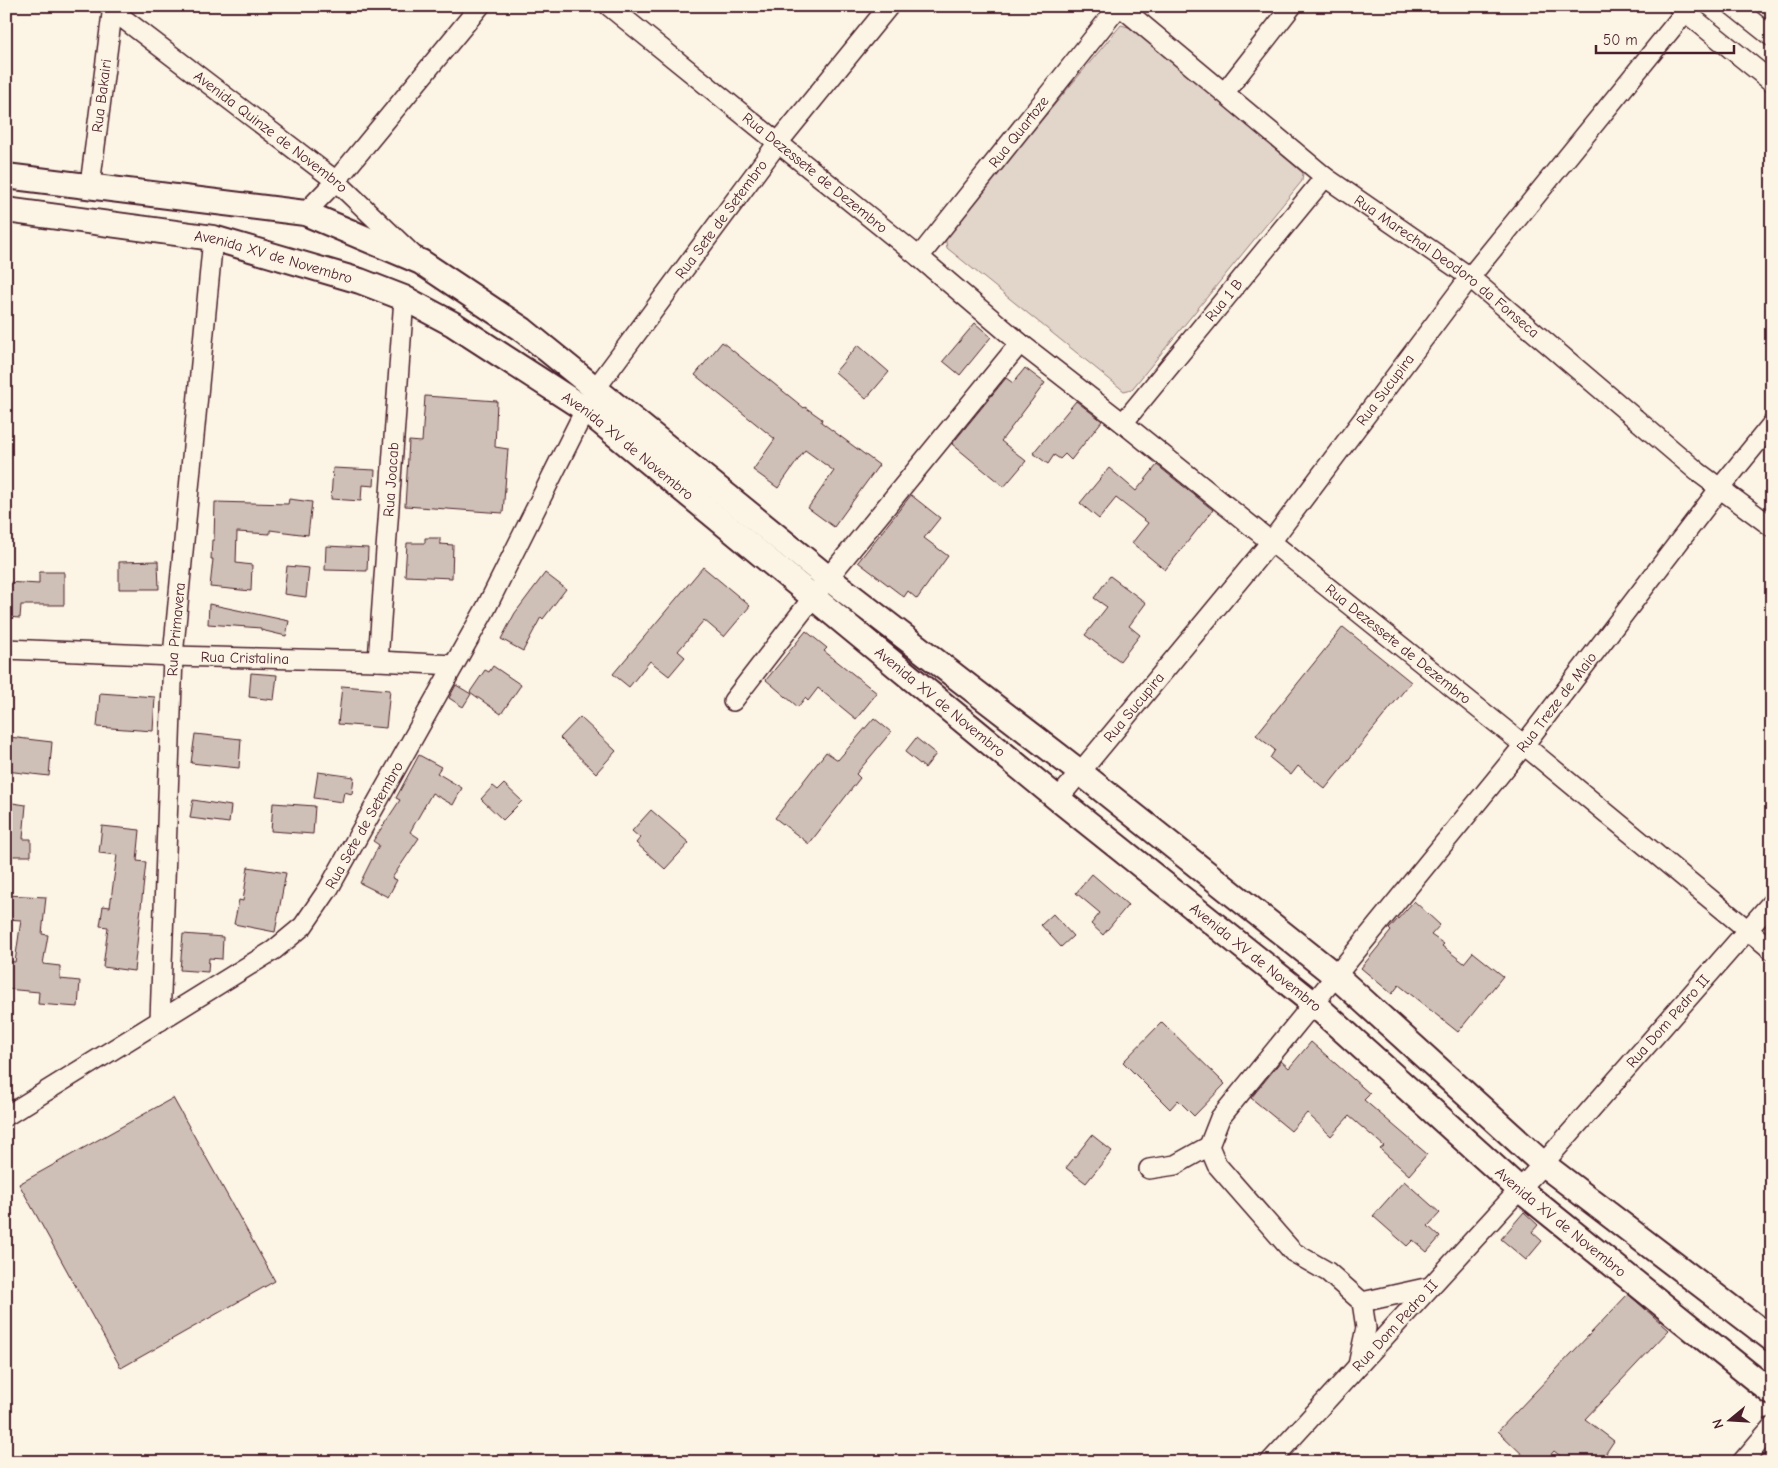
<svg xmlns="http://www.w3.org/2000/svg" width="1778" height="1468" font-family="'Comic Neue',sans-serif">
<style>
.green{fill:#e2d5ca;stroke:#967a7a}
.building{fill:#cfc0b7;stroke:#4a1f2b}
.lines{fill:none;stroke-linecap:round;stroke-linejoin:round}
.minor-casing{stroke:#4a1f2b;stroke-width:22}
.major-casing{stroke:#4a1f2b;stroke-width:28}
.minor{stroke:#fcf5e5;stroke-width:19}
.major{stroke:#fcf5e5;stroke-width:24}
.labels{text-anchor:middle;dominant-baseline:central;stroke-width:5;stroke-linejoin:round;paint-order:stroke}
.street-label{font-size:15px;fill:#4a1f2b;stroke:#fcf5e5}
</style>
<rect width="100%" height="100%" fill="#fcf5e5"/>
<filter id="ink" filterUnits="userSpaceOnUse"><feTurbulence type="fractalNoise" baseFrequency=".02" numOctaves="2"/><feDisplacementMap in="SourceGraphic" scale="10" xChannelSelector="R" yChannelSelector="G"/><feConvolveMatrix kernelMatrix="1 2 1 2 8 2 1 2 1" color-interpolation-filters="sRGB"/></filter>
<g filter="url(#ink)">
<polygon class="green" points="1121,25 1132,28 1303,173 1302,181 1132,389 1124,391 947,248 945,236"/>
<g class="building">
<polygon points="975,323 991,337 960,375 943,361"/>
<polygon points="722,342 804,408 805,407 822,419 821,422 879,465 834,527 808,508 834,471 805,450 778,488 753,470 775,439 695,375"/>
<polygon points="858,345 889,372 866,399 835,372"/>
<polygon points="1025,368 1045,383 1001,441 1026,461 1004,487 952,444 1006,378 1013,383"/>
<polygon points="425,396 497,401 495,447 508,449 503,513 405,506 409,441 422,442"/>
<polygon points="1076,401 1102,421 1071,460 1065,454 1060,459 1054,455 1048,464 1033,453"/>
<polygon points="1157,465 1213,510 1165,570 1132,543 1148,523 1116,498 1099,519 1080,503 1109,468 1136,491"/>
<polygon points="333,468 375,470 374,486 362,485 361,501 331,499"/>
<polygon points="911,495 940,518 924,538 948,556 917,599 908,591 904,597 858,562"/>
<polygon points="289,499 312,502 308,535 270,530 270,534 237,532 236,563 252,565 251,591 210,587 213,559 211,559 212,540 214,540 215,502 288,504"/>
<polygon points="425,538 440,538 440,544 453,545 452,578 405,576 407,543 425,543"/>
<polygon points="326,546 368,548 367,571 325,570"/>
<polygon points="158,561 159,589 119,589 119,562"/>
<polygon points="287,566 309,568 306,597 284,594"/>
<polygon points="703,567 750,606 724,637 704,620 678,651 685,657 669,676 650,661 629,687 613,674"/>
<polygon points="39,572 64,572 64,605 21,605 20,618 6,617 6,582 39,584"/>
<polygon points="545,573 566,589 543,619 541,617 523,651 501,639 515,613"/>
<polygon points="1110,576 1146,603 1129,626 1140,635 1120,661 1085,635 1107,607 1094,598"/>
<polygon points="209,604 289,621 286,636 261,630 261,628 208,624"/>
<polygon points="1343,627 1411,682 1325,789 1298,766 1291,775 1270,758 1275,750 1256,735"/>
<polygon points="806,631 827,648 824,651 877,693 856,719 818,688 808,701 805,698 798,707 766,680"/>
<polygon points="493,666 521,685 501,714 470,692 485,670 489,672"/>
<polygon points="251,673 277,675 274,700 249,697"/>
<polygon points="456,685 471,694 463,707 449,698"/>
<polygon points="342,686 390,690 386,728 338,724"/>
<polygon points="100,693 155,697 153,731 97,727"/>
<polygon points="580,717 616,751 596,773 560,738"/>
<polygon points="874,718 891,732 856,774 860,778 809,844 775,818 826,752 838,760"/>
<polygon points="195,734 241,739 239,768 191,763"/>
<polygon points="9,737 52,742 49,776 6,771"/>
<polygon points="916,738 936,754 925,768 905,752"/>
<polygon points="419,755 441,767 437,773 462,788 453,805 432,793 410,832 419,838 392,878 397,880 388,897 360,883 379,845 373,841 400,800 396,798"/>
<polygon points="318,772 354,777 352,794 344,792 342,802 314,798"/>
<polygon points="504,784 522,801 503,820 481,799 493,786 498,790"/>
<polygon points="193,800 231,806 229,823 190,818"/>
<polygon points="6,802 26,805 23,839 31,839 31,856 6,856"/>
<polygon points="273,803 315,806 313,834 271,831"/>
<polygon points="651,810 689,843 665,869 636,843 640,838 632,831"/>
<polygon points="102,826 140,830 137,861 146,862 134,971 103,967 108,927 100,926 103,906 110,907 117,855 99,853"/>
<polygon points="248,867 286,873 275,932 234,924 239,900 243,901"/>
<polygon points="1092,874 1128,905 1103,935 1091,924 1100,913 1076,893"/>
<polygon points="6,895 46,897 42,934 48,935 43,964 60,966 60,979 80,981 78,1007 38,1004 39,992 6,989 6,961 15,962 21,920 6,919"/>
<polygon points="1414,901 1440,925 1431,935 1444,944 1442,946 1464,963 1473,952 1503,976 1458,1032 1399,985 1392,994 1361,968 1391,931 1389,929"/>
<polygon points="1053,914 1073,936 1061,947 1041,925"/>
<polygon points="183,934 223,937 222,959 209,958 208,972 180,970"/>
<polygon points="1162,1022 1225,1084 1194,1116 1178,1100 1170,1109 1123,1062"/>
<polygon points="1311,1042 1370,1094 1364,1100 1427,1154 1409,1175 1380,1149 1384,1146 1349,1116 1331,1136 1307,1113 1291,1131 1251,1098 1281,1061 1289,1068"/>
<polygon points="173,1098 275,1281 121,1368 19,1184"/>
<polygon points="1092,1135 1112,1151 1086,1183 1066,1168"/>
<polygon points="1404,1181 1440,1213 1428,1226 1440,1237 1427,1252 1413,1240 1407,1246 1373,1216"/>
<polygon points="1524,1212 1538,1225 1532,1232 1542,1241 1526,1260 1501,1239"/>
<polygon points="1628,1294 1669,1330 1585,1419 1614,1441 1606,1453 1617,1462 1568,1462 1554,1451 1544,1462 1530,1462 1498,1431"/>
</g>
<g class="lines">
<defs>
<g id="minor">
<path id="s1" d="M609,6L919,257L1020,343L1123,423L1524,745L1772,950"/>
<path id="s2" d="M1120,6L1325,177L1467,275L1698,472L1772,527"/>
<polyline points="1678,6 1772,82"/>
<polyline points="1733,6 1772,37"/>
<path id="s3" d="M112,10L336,181L414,256"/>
<polyline points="1225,92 1292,6"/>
<path id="s4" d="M90,185L113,6"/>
<polyline points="305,213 336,181 480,6"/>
<path id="s5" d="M919,257L1119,6"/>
<path id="s6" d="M1123,423L1325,177"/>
<path id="s7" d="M6,649L173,656L378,661L454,665"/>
<path id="s8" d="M378,661L404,298"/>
<polyline points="733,701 828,578 1020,343"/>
<path id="s9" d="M1058,799L1270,543L1470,277L1690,6"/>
<path id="s10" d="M160,1021L173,656L213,238"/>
<path id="s11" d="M6,1116L274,950L303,926L329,888L486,608L596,388L777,144L889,6"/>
<polyline points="1149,1169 1175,1165 1209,1146"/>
<polyline points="1362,1302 1430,1287"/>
<path id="s12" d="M1358,1365L1366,1328L1362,1302L1328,1272L1293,1252L1217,1165L1209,1146L1220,1118L1524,745L1720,488L1772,424"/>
<path id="s13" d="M1270,1462L1543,1164L1772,902"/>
<polyline points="1742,1462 1772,1427"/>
</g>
<g id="major">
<polyline points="6,176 305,213 421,262 523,330 828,578 1081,773 1336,976 1543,1164 1772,1339"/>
<path id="s14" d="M6,210L213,238L360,281L404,298L453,324L586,410L1058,799L1314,1004L1519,1189L1772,1393"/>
</g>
</defs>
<use href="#minor" class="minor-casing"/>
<use href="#major" class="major-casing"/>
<use href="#minor" class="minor"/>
<use href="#major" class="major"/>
</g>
</g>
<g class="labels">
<g class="street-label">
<text stroke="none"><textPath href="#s4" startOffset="90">Rua Bakairi</textPath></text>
<text stroke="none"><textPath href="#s3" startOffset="200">Avenida Quinze de Novembro</textPath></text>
<text stroke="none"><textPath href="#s5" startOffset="160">Rua Quartoze</textPath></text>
<text stroke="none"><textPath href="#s1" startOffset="265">Rua Dezessete de Dezembro</textPath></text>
<text stroke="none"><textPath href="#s11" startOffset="1176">Rua Sete de Setembro</textPath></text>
<text stroke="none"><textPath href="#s14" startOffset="272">Avenida XV de Novembro</textPath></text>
<text stroke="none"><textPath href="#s2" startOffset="418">Rua Marechal Deodoro da Fonseca</textPath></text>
<text stroke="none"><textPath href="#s6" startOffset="159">Rua 1 B</textPath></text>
<text stroke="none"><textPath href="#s9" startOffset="524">Rua Sucupira</textPath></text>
<text stroke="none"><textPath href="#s14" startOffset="678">Avenida XV de Novembro</textPath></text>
<text stroke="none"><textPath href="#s8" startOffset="182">Rua Joacab</textPath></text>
<text stroke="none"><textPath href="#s10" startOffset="392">Rua Primavera</textPath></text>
<text stroke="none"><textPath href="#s1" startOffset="1015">Rua Dezessete de Dezembro</textPath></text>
<text stroke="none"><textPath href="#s7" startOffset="239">Rua Cristalina</textPath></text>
<text stroke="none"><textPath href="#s14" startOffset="1082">Avenida XV de Novembro</textPath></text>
<text stroke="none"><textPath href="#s12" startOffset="851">Rua Treze de Maio</textPath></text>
<text stroke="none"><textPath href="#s9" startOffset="119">Rua Sucupira</textPath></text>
<text stroke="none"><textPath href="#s11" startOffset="471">Rua Sete de Setembro</textPath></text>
<text stroke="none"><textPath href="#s14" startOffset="1488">Avenida XV de Novembro</textPath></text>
<text stroke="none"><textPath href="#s13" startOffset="594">Rua Dom Pedro II</textPath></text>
<text stroke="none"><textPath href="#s14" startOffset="1892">Avenida XV de Novembro</textPath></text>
<text stroke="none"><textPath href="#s13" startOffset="185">Rua Dom Pedro II</textPath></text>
</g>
</g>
<rect width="1778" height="1468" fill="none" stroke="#fcf5e5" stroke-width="25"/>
<rect x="12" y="12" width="1753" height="1443" fill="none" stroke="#4a1f2b" stroke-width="2" filter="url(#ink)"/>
<g transform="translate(1730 1420) rotate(252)" stroke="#fcf5e5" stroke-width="4" paint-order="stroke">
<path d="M0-4L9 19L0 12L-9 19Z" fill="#4a1f2b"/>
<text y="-8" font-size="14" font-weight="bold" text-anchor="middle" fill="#4a1f2b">N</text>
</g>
<path d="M1596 45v8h138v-8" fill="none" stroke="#4a1f2b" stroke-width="2.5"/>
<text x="1603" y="45" font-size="15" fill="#4a1f2b" stroke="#fcf5e5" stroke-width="4" paint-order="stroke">50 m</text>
</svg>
